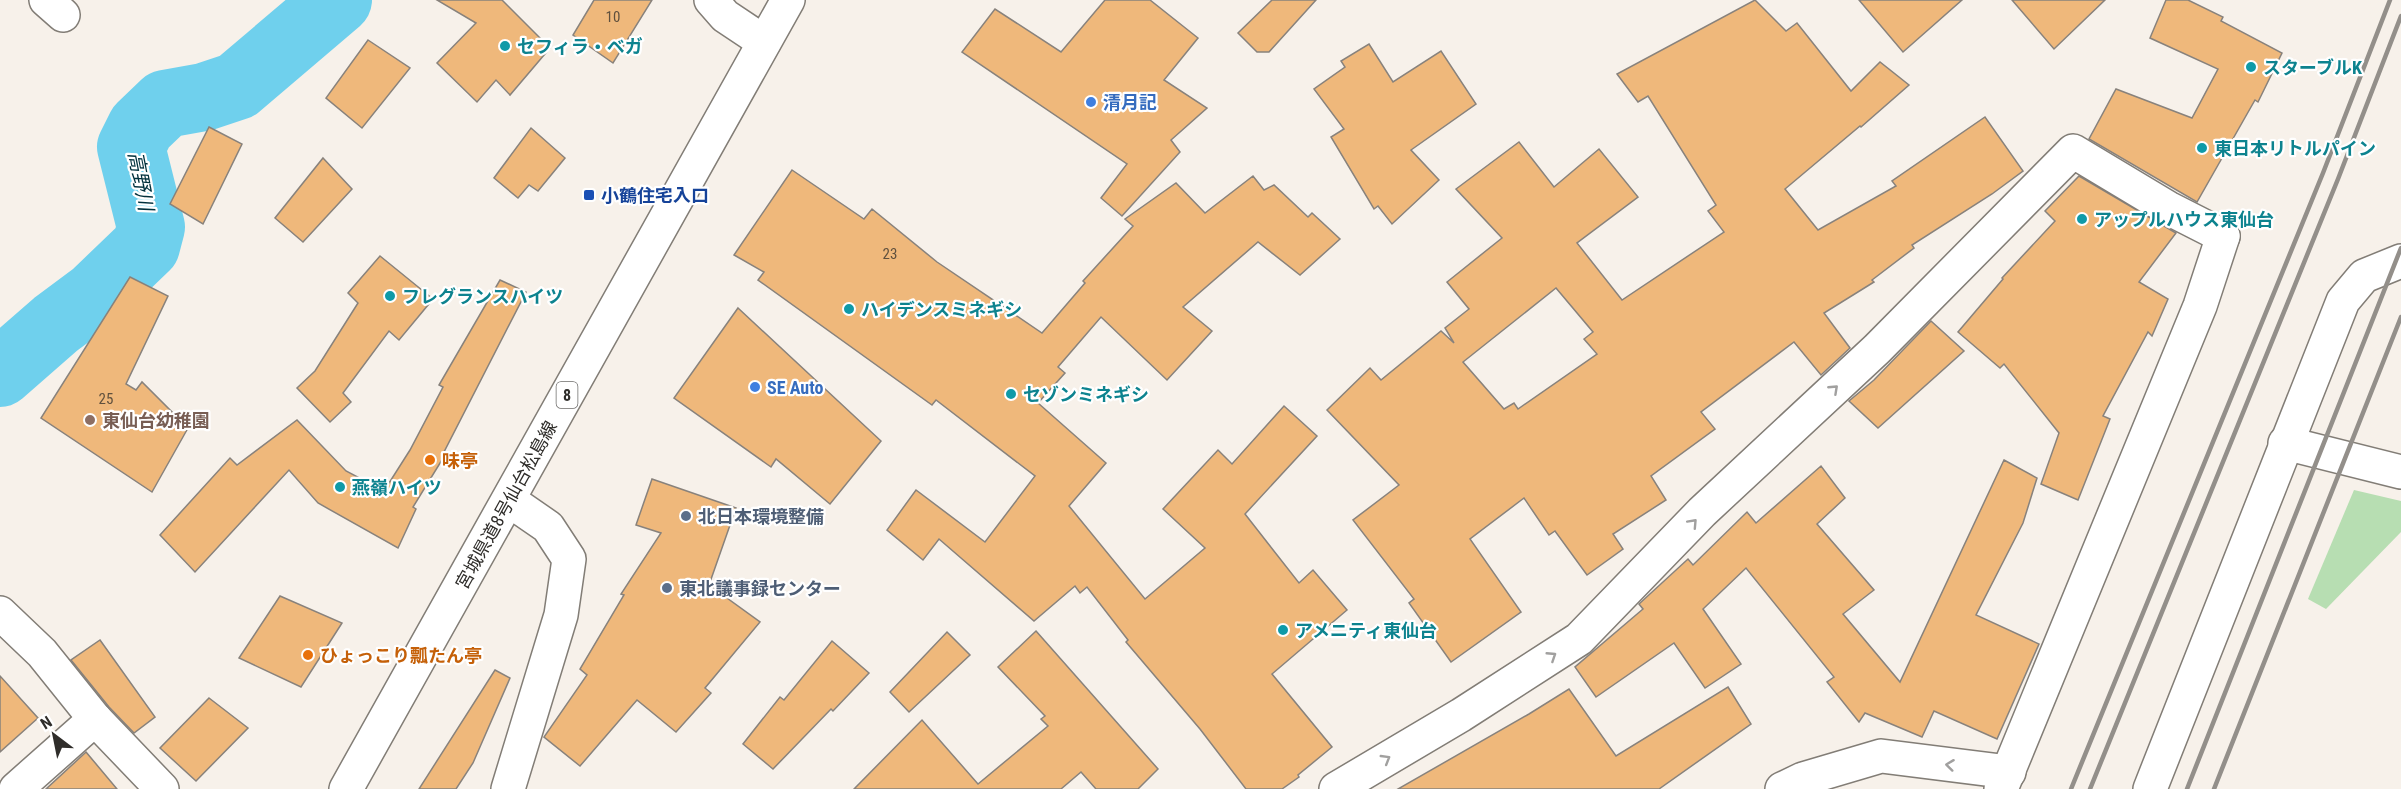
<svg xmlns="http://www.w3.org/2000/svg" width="2401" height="789" font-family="'Roboto Condensed','Noto Sans JP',sans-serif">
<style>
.grass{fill:#b7deb2}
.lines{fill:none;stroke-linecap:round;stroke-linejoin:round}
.river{stroke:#6fd0ed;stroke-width:68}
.building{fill:#efb87b;stroke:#88827c;stroke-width:1.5;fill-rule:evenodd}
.minor-casing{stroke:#827d76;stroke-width:36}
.tertiary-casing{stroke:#827d76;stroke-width:36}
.primary-casing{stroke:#827d76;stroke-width:36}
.minor{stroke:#fff;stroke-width:33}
.tertiary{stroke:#fff;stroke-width:33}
.primary{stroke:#fff;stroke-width:33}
.rail{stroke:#938f8a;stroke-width:4.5}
.oneway{stroke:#a1a09f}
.culture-dot{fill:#0f9aa8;stroke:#fff;stroke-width:2}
.shop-dot{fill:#3f7fe0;stroke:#fff;stroke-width:2}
.transit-dot{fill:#1a4fb4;stroke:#fff;stroke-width:2}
.education-dot{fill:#8d6e63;stroke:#fff;stroke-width:2}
.food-dot{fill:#e8710a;stroke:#fff;stroke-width:2}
.service-dot{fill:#5c6f8a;stroke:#fff;stroke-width:2}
.labels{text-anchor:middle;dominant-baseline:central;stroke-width:4.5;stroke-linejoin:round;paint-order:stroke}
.number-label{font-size:15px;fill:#5f503e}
.shield{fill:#fff;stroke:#6d6c6a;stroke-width:1.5}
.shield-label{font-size:16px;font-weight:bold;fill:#2f2d2a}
.culture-label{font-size:18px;font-weight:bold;fill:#0d838f;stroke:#fff;text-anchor:start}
.shop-label{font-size:18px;font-weight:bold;fill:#366cbe;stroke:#fff;text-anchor:start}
.transit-label{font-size:18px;font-weight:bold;fill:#164399;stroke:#fff;text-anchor:start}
.education-label{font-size:18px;font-weight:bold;fill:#785e54;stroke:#fff;text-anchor:start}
.food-label{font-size:18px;font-weight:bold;fill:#c56008;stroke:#fff;text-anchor:start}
.street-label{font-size:18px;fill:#2f2d2a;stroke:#fff}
.service-label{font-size:18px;font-weight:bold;fill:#4e5e75;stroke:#fff;text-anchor:start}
.water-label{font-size:20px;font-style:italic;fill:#00303c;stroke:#fff}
</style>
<rect width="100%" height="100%" fill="#f7f1ea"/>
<polygon class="grass" points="2354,490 2401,501 2401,532 2326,609 2308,599"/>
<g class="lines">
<polyline class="river" points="0,373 56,324 95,295 146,246 151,227 131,147 141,127 165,104 204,97 237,86 338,0"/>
</g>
<g class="building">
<polygon points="437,0 502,0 550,48 510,95 496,80 477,102 437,63 476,23"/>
<polygon points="594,0 652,0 613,63 573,35"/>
<polygon points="1105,0 1150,0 1198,38 1164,80 1207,108 1171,140 1180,152 1122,216 1101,198 1127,164 962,52 995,9 1061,52"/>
<polygon points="1272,0 1316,0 1269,52 1257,52 1238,33"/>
<path d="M1755,0L1786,31L1797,23L1851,91L1880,62L1909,85L1861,127L1860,126L1785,189L1818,230L1896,186L1892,181L1985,117L2023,171L1992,194L1912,245L1914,248L1872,280L1874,282L1824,313L1850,348L1821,375L1794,342L1701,412L1715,429L1651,476L1666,500L1613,534L1623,549L1587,575L1555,531L1549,535L1524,498L1470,539L1521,612L1451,662L1409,603L1414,599L1353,520L1399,485L1327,410L1370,368L1381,380L1441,331L1454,343L1445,328L1469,309L1447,282L1502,238L1456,189L1519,142L1554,187L1599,149L1638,197L1577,243L1622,300L1724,232L1708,211L1716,205L1648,96L1638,102L1617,74ZM1556,288L1593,332L1584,339L1597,354L1518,409L1514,403L1504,409L1463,362Z"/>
<polygon points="1859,0 1962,0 1903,52"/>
<polygon points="2012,0 2105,0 2054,49"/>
<polygon points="2166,0 2188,0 2223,17 2221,21 2282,53 2258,102 2255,100 2197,202 2089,139 2116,89 2192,118 2218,69 2150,38"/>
<polygon points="368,40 410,68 362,128 326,98"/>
<polygon points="1369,44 1393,82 1441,51 1476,104 1411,150 1439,180 1392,224 1378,206 1374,209 1331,137 1344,129 1314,89 1345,67 1341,61"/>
<polygon points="209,127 242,144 203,224 170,204"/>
<polygon points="531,128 565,158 538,191 529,185 518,198 494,178"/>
<polygon points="323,158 352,189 303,242 275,218"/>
<polygon points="792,170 864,219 872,209 937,262 1042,333 1085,283 1083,281 1133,226 1125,219 1176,183 1205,213 1253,176 1264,190 1274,185 1308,217 1312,213 1340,239 1300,275 1258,242 1183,307 1212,331 1167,380 1101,317 1058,367 1065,373 1038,403 1106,463 1069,506 1145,599 1205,548 1163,509 1218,450 1232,464 1284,406 1317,436 1245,514 1299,583 1313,570 1347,610 1272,674 1332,747 1298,775 1299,777 1282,789 1246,789 1200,729 1126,642 1128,640 1087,587 1080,593 1075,586 1034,621 939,539 923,560 887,530 916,490 985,542 1035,476 936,400 932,405 758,280 764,272 734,255"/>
<polygon points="2079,176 2176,233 2139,282 2168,299 2152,336 2148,332 2103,416 2110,419 2078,500 2041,484 2059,433 2004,364 2000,368 1958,332 2003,279 2002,278 2055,221 2045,211"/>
<polygon points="380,256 433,299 399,340 389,331 343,393 351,402 330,422 297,388 315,371 358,303 348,293"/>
<polygon points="130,277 168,296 126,384 136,390 142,382 188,428 152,492 41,418"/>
<polygon points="500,280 526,292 443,454 445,455 413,507 416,509 398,548 318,503 289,470 195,572 160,535 230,458 237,465 297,420 346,471 384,491 410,450 443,387 439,385"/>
<polygon points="738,308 881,441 830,504 776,459 771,467 674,398"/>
<polygon points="1931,321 1964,351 1878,428 1849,401 1874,380"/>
<polygon points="2004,460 2037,478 2023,523 1976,615 2039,644 1997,739 1934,711 1922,737 1865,713 1859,722 1827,682 1834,677 1746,568 1703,609 1741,664 1705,688 1674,643 1596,697 1575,667 1643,609 1639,604 1688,559 1693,565 1747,512 1756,523 1821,466 1845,498 1817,524 1874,590 1843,614 1900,682"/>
<polygon points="652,479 736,508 709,585 760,622 705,688 711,693 676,732 637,700 580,766 544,737 587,675 580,669 624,595 621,594 661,533 636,525"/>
<polygon points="280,596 342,623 301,687 239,658"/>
<polygon points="1036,631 1158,769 1138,789 1096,789 1081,772 1061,789 854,789 922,720 978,784 1048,726 1041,719 1045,716 998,667"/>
<polygon points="947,632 970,655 909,712 890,692"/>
<polygon points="100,640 155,717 134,733 109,707 71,660"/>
<polygon points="832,641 869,673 833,711 831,709 773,769 743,744 780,697 784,700"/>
<polygon points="495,670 510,678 473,763 456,789 419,789"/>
<polygon points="0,676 38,718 0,752"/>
<polygon points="1728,687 1751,724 1659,789 1398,789 1529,714 1569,689 1616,756"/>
<polygon points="209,698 248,728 196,781 160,748"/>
<polygon points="86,752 117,789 46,789 85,753"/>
</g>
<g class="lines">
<defs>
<g id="minor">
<polyline points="46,0 63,15"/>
<polyline points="711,0 725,16 764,42"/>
<polyline points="2285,443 2401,472"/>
<polyline points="0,613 42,653 95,719 162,789"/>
<polyline points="16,789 95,719"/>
<polyline points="508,789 561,615 569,559 548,527 509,500"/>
<polyline points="1336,789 1461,715 1579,639 1702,512 1877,349 2073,151 2168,208 2223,236"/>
<polyline points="1782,789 1803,779 1881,756 2009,772"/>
<polyline points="2150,789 2343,301 2364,276 2401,261"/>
</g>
<polyline id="tertiary" points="2001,789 2200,306 2223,236"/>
<polyline id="primary" points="346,789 788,0"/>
</defs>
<use href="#minor" class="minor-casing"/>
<use href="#tertiary" class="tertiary-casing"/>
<use href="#primary" class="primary-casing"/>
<use href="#minor" class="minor"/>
<use href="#tertiary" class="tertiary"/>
<use href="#primary" class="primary"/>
<g class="rail">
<polyline points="2071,789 2323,173 2390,0"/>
<polyline points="2090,789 2338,179 2401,16"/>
<polyline points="2187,789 2401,248"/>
<polyline points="2214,789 2401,317"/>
</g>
</g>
<defs><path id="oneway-chevron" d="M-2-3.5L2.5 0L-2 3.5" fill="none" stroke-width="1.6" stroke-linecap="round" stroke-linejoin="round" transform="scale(1.5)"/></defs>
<g class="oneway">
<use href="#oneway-chevron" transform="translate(1834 389) rotate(-43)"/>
<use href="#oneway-chevron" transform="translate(1693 523) rotate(-47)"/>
<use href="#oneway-chevron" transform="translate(1552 656) rotate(-33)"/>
<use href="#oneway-chevron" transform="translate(1386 759) rotate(-31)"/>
<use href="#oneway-chevron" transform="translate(1950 765) rotate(-173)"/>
</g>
<g class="culture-dot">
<circle cx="505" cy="46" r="6"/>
<circle cx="2251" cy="67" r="6"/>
<circle cx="2202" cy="148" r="6"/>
<circle cx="2082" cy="219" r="6"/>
<circle cx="390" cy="296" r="6"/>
<circle cx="849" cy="309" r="6"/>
<circle cx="1011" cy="394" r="6"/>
<circle cx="340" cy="487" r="6"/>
<circle cx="1283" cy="630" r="6"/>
</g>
<g class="shop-dot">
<circle cx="1091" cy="102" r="6"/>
<circle cx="755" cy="387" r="6"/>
</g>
<rect class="transit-dot" x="583" y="189" width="12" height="12" rx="3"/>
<circle class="education-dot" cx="90" cy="420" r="6"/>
<g class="food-dot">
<circle cx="430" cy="460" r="6"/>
<circle cx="308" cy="655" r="6"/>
</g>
<g class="service-dot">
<circle cx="686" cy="516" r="6"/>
<circle cx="667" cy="588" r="6"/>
</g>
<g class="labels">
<g class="number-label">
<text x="613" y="17">10</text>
<text x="890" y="254">23</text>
<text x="106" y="399">25</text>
</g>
<rect class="shield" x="556.5" y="382" width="21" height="26" rx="4.5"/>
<g class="shield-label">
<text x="567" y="395">8</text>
</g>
<g class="culture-label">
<text x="517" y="46">セフィラ・ベガ</text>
<text x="2263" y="67">スターブルK</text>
<text x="2214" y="148">東日本リトルパイン</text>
<text x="2094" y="219">アップルハウス東仙台</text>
<text x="402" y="296">フレグランスハイツ</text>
<text x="861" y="309">ハイデンスミネギシ</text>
<text x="1023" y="394">セゾンミネギシ</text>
<text x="352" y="487">燕嶺ハイツ</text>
<text x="1295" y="630">アメニティ東仙台</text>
</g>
<g class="shop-label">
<text x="1103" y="102">清月記</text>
<text x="767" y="387">SE Auto</text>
</g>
<g class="transit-label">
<text x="601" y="195">小鶴住宅入口</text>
</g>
<g class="education-label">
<text x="102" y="420">東仙台幼稚園</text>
</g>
<g class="food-label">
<text x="442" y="460">味亭</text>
<text x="320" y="655">ひょっこり瓢たん亭</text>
</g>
<g class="street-label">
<text transform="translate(506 505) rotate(-61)">宮城県道8号仙台松島線</text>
</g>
<g class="service-label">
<text x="698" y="516">北日本環境整備</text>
<text x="679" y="588">東北議事録センター</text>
</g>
<g class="water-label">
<text transform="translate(141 181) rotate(79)">高野川</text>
</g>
</g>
<g transform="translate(54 735) rotate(328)" stroke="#ffffff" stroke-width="4.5" paint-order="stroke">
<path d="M0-4.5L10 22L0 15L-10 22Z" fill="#2f2d2a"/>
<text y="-9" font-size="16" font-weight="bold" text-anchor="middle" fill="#2f2d2a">N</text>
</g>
</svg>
